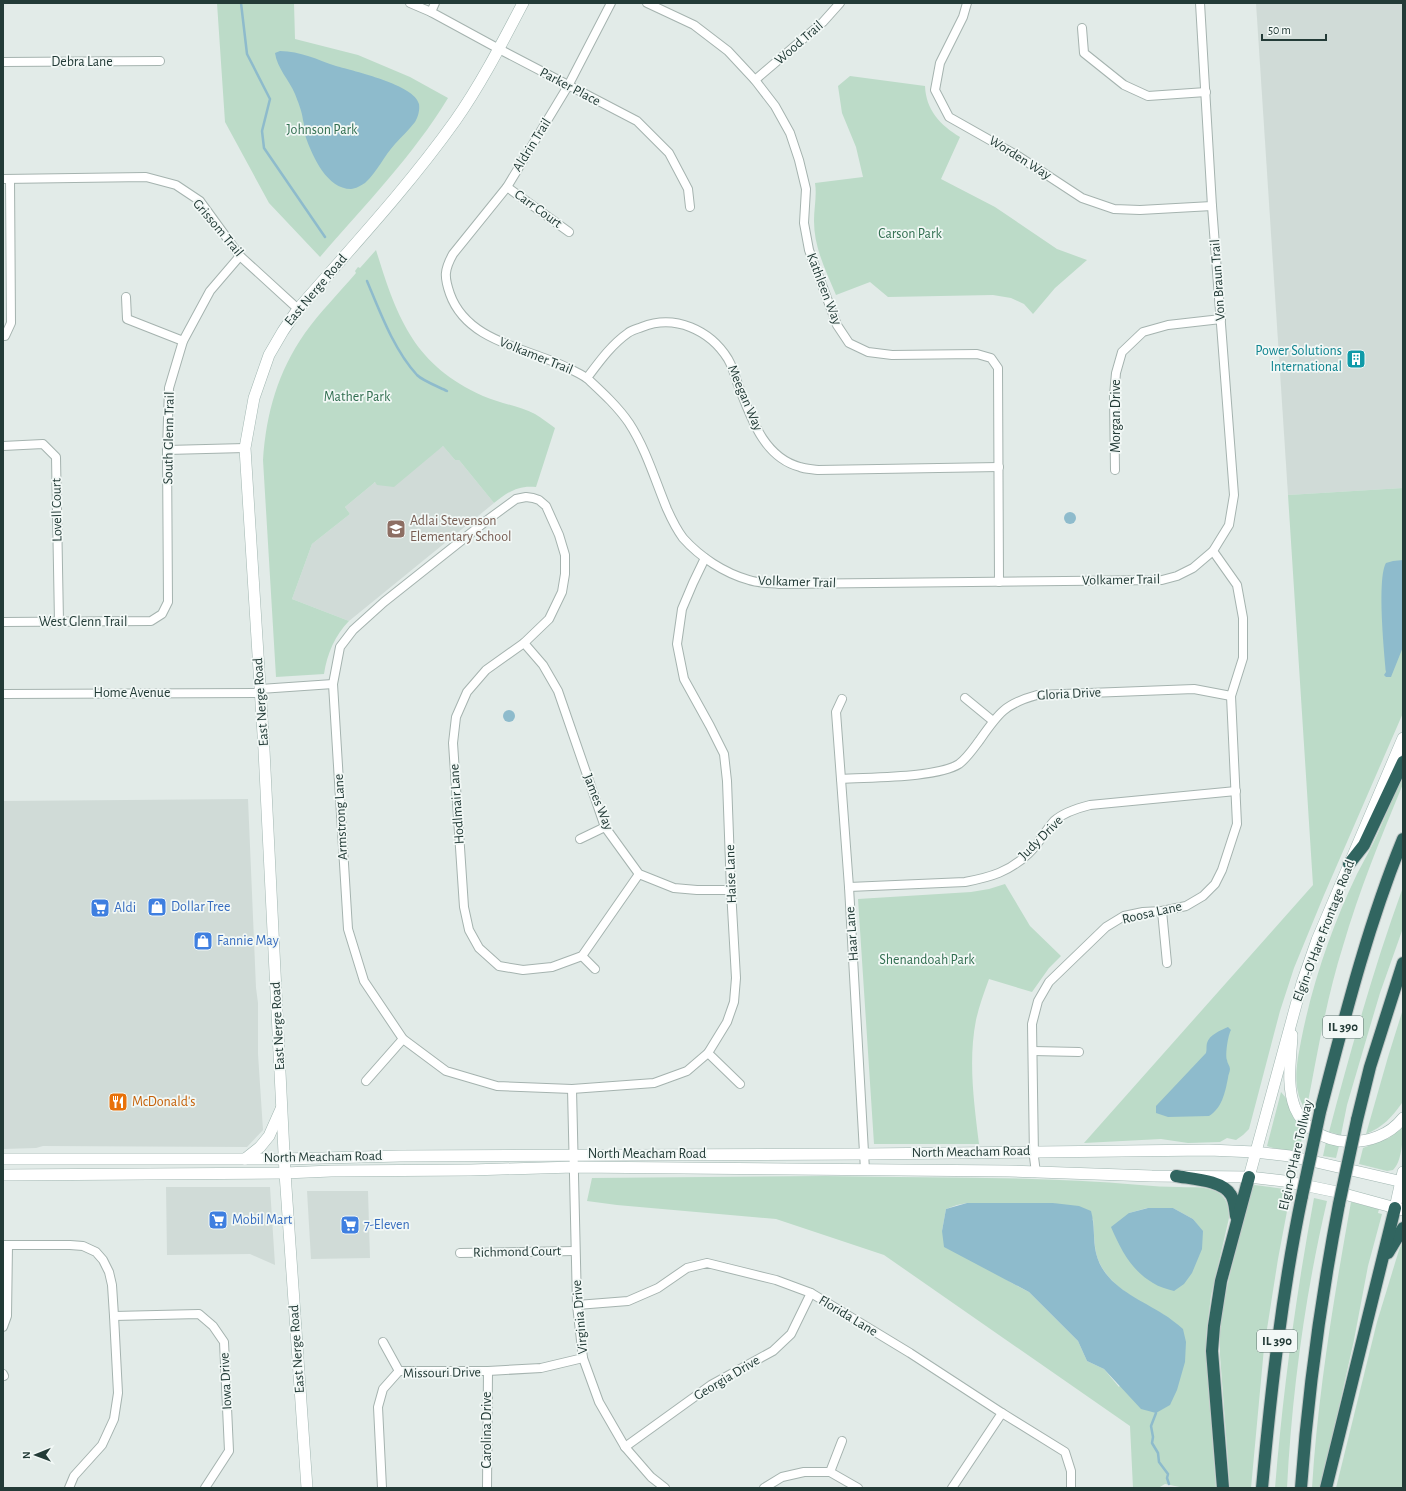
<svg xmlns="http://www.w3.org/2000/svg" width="1406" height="1491" font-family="'Alegreya Sans',sans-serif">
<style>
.built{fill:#d0dbd7}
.green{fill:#bcdbc8;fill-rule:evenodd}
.water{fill:#8ebbcc}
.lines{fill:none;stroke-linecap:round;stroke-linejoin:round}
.stream{stroke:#8ebbcc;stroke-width:2.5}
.minor-casing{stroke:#a5b3af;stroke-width:10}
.secondary-casing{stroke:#a1b6b1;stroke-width:12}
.motorway-casing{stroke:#c1c8c7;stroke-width:14}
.minor{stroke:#fff;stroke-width:8}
.secondary{stroke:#fff;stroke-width:11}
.motorway{stroke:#316560;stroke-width:12}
.motorway-bridge-casing{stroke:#c1c8c7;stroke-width:14;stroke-linecap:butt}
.motorway-bridge{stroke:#316560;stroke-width:12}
.labels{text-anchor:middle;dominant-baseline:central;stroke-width:3.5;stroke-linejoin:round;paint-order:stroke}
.shield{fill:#f2f8f6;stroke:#617470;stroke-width:1}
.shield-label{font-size:13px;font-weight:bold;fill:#233b37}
.street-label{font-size:14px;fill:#233b37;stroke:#f2f8f6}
.park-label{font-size:14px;fill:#316e50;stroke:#f2f8f6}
.culture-label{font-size:14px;fill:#0d838f;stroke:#f2f8f6;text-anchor:end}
.education-label{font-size:14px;fill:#785e54;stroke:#f2f8f6;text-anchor:start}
.shop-label{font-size:14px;fill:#366cbe;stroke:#f2f8f6;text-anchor:start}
.food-label{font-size:14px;fill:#c56008;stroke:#f2f8f6;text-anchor:start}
</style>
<rect width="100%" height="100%" fill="#e2ebe8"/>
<g class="built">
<polygon points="1256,3 1403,3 1403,488 1288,495"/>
<polygon points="443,446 455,460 459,460 494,503 349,621 292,599 312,544 350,514 345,507 374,483"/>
<polygon points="248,799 256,988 258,1003 258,1054 263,1130 247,1147 43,1146 36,1148 3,1149 3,801"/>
<polygon points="166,1187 270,1187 275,1265 250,1254 167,1255"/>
<polygon points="307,1191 368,1191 370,1258 311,1259"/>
</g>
<g class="green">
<path d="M217,3H294L295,39L358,55L410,77L448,98C413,156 364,206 320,257L269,203L225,122Z"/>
<path d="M850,76L925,86C926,110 940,125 960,137L941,179L995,207L1057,249L1087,260L1055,288L1033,314L1024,304L1011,298L993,295L888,297L870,282L836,295C826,271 814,248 814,221C814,208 817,196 815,183L863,177L856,147L842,113L838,86Z"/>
<path d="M376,250C397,318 414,365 483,396C499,403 519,406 535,414C542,418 548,423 555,428L536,487C518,485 508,492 494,503L459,460H455L443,446L394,487L377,485L375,482L374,483L345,507L350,514L312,544L292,599L349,621C335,635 327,654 324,674L276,677L263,460C266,414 278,371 305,333C320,312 339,293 356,273L355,271L358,267L360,268Z"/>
<polygon points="1403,488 1403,713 1324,895 1294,968 1280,1011 1249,1129 1243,1135 1236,1140 1227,1138 1220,1142 1188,1143 1161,1139 1084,1143 1313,885 1288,495"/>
<path d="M1403,775V784C1381,837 1359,891 1343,946C1326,1000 1317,1056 1306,1112C1303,1105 1299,1099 1298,1092C1294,1076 1298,1057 1301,1041C1312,984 1332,926 1357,874C1364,860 1372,847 1378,833C1387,814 1393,794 1403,775Z"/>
<path d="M1005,884L1030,926L1061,956L1049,968L1032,992L989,979C984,993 979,1006 976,1020C968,1061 974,1103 979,1144H874L858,899L971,892L989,889Z"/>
<path d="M1403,887V928L1380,993L1369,1030L1347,1105L1341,1135L1329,1132C1351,1049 1374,967 1403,887Z"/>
<path d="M1403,1009L1402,1103C1392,1117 1383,1127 1366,1134L1388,1057Z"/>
<polygon points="1281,1092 1286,1098 1291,1110 1304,1128 1299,1152 1273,1148 1267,1146"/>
<path d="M1403,1126C1403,1138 1402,1162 1393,1170L1387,1171L1359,1164L1363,1148L1389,1138Z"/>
<polygon points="1326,1142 1339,1146 1336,1158 1323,1156"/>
<path d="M825,1176C930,1178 1035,1176 1140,1185C1153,1186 1166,1187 1179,1187C1190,1188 1202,1186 1212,1190C1226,1194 1229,1205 1229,1218L1211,1296L1206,1336V1359L1216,1488H1185L1165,1484L1158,1488H1133L1130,1426L884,1255L776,1219L617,1205L587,1201L592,1178ZM967,1203H1053L1093,1219C1094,1230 1094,1243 1096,1253C1104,1285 1138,1300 1164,1315L1119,1387L1104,1369L1087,1361L1078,1341L1029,1292L1010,1282L942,1231L946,1209L957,1205ZM1147,1208H1173L1193,1219L1202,1231V1249L1129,1213Z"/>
<polygon points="1255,1185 1291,1190 1278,1259 1264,1348 1251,1488 1230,1488 1220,1355 1220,1332 1223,1305 1230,1274 1252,1186"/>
<path d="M1314,1198L1327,1201C1305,1295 1292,1392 1287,1488H1275C1283,1391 1296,1294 1314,1198Z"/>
<path d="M1351,1202L1379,1209L1378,1213L1382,1214L1368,1266L1354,1340L1321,1488H1312C1318,1392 1334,1297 1351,1202Z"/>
<polygon points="1403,1241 1403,1488 1336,1488 1377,1322 1399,1250"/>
</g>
<g class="water">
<path d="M280,51C300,51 318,60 336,66C354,71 415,85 419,104C420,110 418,117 415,122C409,130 401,137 395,144C384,156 377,172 365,183C362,185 355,189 351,189C327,189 313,157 306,138C304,132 305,126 303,120C302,111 298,102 295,94C289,80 277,68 275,53Z"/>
<circle cx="1070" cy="518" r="6"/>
<path d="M1403,560V647L1391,677H1386L1384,675L1386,672C1384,651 1377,578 1386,563L1393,561Z"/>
<circle cx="509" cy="716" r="6"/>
<path d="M1228,1027L1231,1030C1228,1035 1225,1055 1227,1060C1227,1063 1230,1066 1230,1069C1230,1072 1228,1075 1228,1078C1225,1093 1222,1108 1209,1116L1168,1117L1156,1113V1106L1206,1053C1207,1050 1206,1046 1207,1043C1209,1035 1221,1030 1228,1027Z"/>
<path d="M967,1203H1053L1079,1206L1091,1211C1095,1225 1093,1240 1096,1253C1104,1286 1138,1298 1163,1314C1170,1318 1177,1324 1183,1329L1186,1342L1185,1362L1177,1390L1170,1405L1156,1413L1141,1409L1104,1369L1087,1361L1078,1341L1029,1292L944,1247L942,1231L946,1209Z"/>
<path d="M1148,1208H1173L1193,1219L1203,1231L1202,1249L1192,1273L1184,1284L1174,1291C1167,1289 1159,1287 1153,1283C1131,1270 1121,1250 1111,1227L1129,1213Z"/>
</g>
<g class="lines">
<g class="stream">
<polyline points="241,3 247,54 270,99 262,131 264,148 325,237"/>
<path d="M367,281C380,312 394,350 417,375C423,381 439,387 447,391"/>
<polyline points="1156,1413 1151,1426 1153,1437 1152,1443 1158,1453 1159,1462 1168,1474 1167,1478 1169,1484"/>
</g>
<defs>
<g id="minor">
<polyline points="410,3 431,12 499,49 637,121 669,153 688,189 690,207"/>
<path d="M611,3L568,86L507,187L453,254C444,270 444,277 450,294C468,344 531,348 572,370C578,373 585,376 590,381C604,394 618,407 629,423C646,449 655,480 667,509C671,518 677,530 683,538C700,557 724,573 749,580C758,583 769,583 779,584L1162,580L1177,576L1193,568L1213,551L1229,525L1234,495L1212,206L1200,3"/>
<polyline points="647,3 694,25 728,51 755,80 775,106 790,133 799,160 806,189 804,223 809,250 837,325 849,343 868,352 892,355 977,354 991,358 998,368 999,582"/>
<polyline points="967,3 963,17 940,63 935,90 949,117 1018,156 1082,198 1114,209 1140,210 1212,206"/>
<polyline points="431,12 435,3"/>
<polyline points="1082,28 1084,53 1124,85 1148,96 1206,92"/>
<polyline points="3,62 160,61"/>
<polyline points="755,80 823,22 840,3"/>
<polyline points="3,179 146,177 176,185 200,201 240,256 298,309"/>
<polyline points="507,187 569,232"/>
<polyline points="126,297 127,319 183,341"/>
<polyline points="3,336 5,336 11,323 10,179"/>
<path d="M587,378C599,362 611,345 628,333C632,330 637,329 642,327C675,314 710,330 728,359C732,366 735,375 737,382C750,414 762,457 800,467C805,469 812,469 818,470L999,467"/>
<polyline points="3,446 43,444 56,457 59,622"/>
<polyline points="167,450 245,448"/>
<polyline points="1115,470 1114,395 1116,373 1122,352 1143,332 1168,325 1221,319"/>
<polyline points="3,622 151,621 162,614 168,602 167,450 169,388 183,341 210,291 240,256"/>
<polyline points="524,643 543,665 558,691 605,827 639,874 674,888 697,890 731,890"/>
<polyline points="260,689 333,684"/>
<polyline points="3,694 260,693"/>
<polyline points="965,698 993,721"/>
<polyline points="842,699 836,712 849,887 865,1170"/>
<path d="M841,779C869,777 937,778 959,764C967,758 973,749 979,741C998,714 1004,704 1037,695L1194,689L1231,696"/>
<polyline points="580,839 605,827"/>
<polyline points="639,874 582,956 552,967 523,970 499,966 479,948 469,930 464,907 453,743 456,717 467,692 486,670 524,643 549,619 562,592 565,574 565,555 559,535 546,506 539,500 533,498 526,497 516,499 486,521 384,602 353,630 340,647 333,684 348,929 364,981 403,1039 446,1071 497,1086 572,1089 654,1083 687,1071 708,1053 727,1022 734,1002 736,978 731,890 727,781 724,754 710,726 684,679 677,644 682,609 693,583 705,558"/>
<path d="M849,887L965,882C991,877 1009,872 1029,853C1039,844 1045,831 1054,821C1064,812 1078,808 1090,805L1236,791"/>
<polyline points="1162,911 1167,963"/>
<polyline points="582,956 595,969"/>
<polyline points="1033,1051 1079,1052"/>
<polyline points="708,1053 740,1084"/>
<polyline points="366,1081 403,1039"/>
<polyline points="572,1089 577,1305 583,1358 599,1402 625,1447 651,1477 665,1488"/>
<polyline points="1036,1173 1034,1157 1032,1024 1038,1001 1049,982 1106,927 1124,916 1143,912 1162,911 1186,906 1203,896 1215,884 1222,870 1237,824 1231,696 1243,658 1243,618 1237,585 1213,551"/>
<polyline points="3,1245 70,1245 83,1246 96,1252 103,1260 109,1272 112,1285 114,1316 118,1393 114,1419 102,1445 74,1476 69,1488"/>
<polyline points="460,1253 575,1251"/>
<polyline points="577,1305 628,1301 658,1288 687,1268 707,1263 776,1280 811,1293 910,1353 1002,1413 1065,1452 1071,1471 1071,1488"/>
<polyline points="114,1316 199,1314 213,1326 224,1342 229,1451 205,1488"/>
<polyline points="3,1327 7,1316 8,1245"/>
<polyline points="383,1342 399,1371"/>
<polyline points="3,1374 4,1376"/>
<polyline points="625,1447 711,1385 773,1351 791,1334 811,1293"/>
<polyline points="830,1472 842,1441"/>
<polyline points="382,1488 378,1407 383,1389 399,1371 488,1371 541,1368 583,1358"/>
<polyline points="487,1488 488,1371"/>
<polyline points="764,1488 782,1477 804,1472 830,1472 858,1488"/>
<polyline points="952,1488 1002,1413"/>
</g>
<g id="secondary">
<path d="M1292,1035C1291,1059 1286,1085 1295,1108C1313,1150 1377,1152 1403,1118"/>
<polyline points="3,1159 284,1159 400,1156 864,1154 1209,1150 1255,1152 1290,1156 1403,1182"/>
<polyline points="245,1159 260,1147 269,1136 281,1109"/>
<polyline points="3,1175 285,1173 331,1171 471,1170 574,1167 1009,1171 1152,1176 1249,1177 1284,1181 1337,1192 1403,1210"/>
<polyline points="1249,1177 1302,983 1317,940 1403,738"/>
<polyline points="1395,1208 1403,1172"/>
<path d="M307,1488L285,1173L264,750L245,448L254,398L269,355L283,331L298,309C352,247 408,187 455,121C481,84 502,43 523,3"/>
</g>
<g id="motorway">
<polyline points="1349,864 1364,845 1403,762"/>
<path d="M1320,1112C1344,1020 1367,927 1403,839"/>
<polyline points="1357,1120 1370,1067 1403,963"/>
<path d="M1176,1176C1192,1179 1222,1180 1231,1195C1235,1201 1235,1210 1236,1216"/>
<polyline points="1388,1253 1403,1228"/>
<polyline points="1223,1488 1212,1351 1214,1326 1221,1281 1249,1177"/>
<path d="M1262,1488C1271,1390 1282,1292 1302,1196"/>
<path d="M1301,1488C1308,1392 1321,1298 1339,1204"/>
<polyline points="1326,1488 1395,1208"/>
</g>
</defs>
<use href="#minor" class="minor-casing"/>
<use href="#secondary" class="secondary-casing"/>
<use href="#motorway" class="motorway-casing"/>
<use href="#minor" class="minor"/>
<use href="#secondary" class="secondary"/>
<use href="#motorway" class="motorway"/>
<defs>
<g id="motorway-bridge">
<polyline points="1302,1196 1320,1112"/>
<polyline points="1339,1204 1357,1120"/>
</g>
</defs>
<use href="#motorway-bridge" class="motorway-bridge-casing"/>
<use href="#motorway-bridge" class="motorway-bridge"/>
</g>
<defs>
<symbol id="building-square" viewBox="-11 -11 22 22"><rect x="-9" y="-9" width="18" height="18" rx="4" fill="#0f9aa8" stroke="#f2f8f6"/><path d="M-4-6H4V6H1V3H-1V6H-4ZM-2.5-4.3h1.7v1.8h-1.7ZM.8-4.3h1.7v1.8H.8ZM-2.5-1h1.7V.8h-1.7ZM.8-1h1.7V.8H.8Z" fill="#fff"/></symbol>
<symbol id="school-square" viewBox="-11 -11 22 22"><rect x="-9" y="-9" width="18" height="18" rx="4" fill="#8d6e63" stroke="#f2f8f6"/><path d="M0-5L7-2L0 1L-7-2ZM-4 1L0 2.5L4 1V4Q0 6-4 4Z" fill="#fff"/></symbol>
<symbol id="shop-square" viewBox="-11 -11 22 22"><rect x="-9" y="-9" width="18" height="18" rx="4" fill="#3f7fe0" stroke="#f2f8f6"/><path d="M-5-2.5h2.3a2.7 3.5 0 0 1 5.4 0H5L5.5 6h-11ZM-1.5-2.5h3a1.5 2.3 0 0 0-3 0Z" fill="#fff"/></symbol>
<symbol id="supermarket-square" viewBox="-11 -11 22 22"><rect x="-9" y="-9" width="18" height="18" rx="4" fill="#3f7fe0" stroke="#f2f8f6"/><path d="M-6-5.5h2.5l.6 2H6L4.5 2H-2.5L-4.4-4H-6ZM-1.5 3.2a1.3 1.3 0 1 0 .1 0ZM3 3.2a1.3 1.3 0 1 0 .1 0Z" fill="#fff"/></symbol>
<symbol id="restaurant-square" viewBox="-11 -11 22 22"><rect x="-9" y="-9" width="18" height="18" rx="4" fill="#e8710a" stroke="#f2f8f6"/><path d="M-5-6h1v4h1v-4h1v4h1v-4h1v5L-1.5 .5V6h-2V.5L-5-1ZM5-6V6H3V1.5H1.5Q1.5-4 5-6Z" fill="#fff"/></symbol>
</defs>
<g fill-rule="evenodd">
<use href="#building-square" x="1345" y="348" width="22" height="22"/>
<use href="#school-square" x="385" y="518" width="22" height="22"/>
<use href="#shop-square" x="146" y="896" width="22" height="22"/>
<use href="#supermarket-square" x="89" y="897" width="22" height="22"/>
<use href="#shop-square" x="192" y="930" width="22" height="22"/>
<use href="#restaurant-square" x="107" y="1091" width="22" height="22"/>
<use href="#supermarket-square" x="207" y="1209" width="22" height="22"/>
<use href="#supermarket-square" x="339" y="1214" width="22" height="22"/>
</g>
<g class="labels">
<g class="shield">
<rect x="1323" y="1016" width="40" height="22" rx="3"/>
<rect x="1257" y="1330" width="40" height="22" rx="3"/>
</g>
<g class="shield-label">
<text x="1343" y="1027">IL 390</text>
<text x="1277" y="1341">IL 390</text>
</g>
<g class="street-label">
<text transform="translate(799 43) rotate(-41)">Wood Trail</text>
<text x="82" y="62">Debra Lane</text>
<text transform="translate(570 87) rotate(28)">Parker Place</text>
<text transform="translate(532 145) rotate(-58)">Aldrin Trail</text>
<text transform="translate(1020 158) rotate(32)">Worden Way</text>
<text transform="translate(538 209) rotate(36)">Carr Court</text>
<text transform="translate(218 228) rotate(50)">Grissom Trail</text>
<text transform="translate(1218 280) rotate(-94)">Von Braun Trail</text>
<text transform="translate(824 289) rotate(69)">Kathleen Way</text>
<text transform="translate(316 290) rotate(-50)">East Nerge Road</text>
<text transform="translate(536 356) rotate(22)">Volkamer Trail</text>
<text transform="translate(745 398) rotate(67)">Meegan Way</text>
<text transform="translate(1116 416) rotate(-90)">Morgan Drive</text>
<text transform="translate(169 438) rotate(-89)">South Glenn Trail</text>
<text transform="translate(57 510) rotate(-91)">Lovell Court</text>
<text transform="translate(1121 580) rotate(-1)">Volkamer Trail</text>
<text transform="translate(797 582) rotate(2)">Volkamer Trail</text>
<text x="83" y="622">West Glenn Trail</text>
<text x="132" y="693">Home Avenue</text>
<text transform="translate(1069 694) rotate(-3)">Gloria Drive</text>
<text transform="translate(261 702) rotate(-94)">East Nerge Road</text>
<text transform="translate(598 802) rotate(68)">James Way</text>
<text transform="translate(457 804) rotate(-94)">Hodlmair Lane</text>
<text transform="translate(341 817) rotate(-93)">Armstrong Lane</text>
<text transform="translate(1041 838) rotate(-45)">Judy Drive</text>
<text transform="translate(731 874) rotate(-92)">Haise Lane</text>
<text transform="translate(1152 913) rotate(-13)">Roosa Lane</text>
<text transform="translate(1324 931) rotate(-69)">Elgin-O'Hare Frontage Road</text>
<text transform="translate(852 934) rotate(-94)">Haar Lane</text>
<text transform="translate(278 1026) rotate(-93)">East Nerge Road</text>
<text transform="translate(971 1152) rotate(-1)">North Meacham Road</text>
<text x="647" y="1154">North Meacham Road</text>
<text transform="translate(1296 1155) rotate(-77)">Elgin-O'Hare Tollway</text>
<text transform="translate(323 1157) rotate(-1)">North Meacham Road</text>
<text transform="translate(517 1252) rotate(-1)">Richmond Court</text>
<text transform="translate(848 1316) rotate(31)">Florida Lane</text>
<text transform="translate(580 1317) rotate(-95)">Virginia Drive</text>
<text transform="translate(297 1349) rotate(-94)">East Nerge Road</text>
<text transform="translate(442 1373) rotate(-1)">Missouri Drive</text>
<text transform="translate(727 1378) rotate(-31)">Georgia Drive</text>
<text transform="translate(226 1381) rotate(-93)">Iowa Drive</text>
<text transform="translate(487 1430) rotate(-90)">Carolina Drive</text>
</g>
<g class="park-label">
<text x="322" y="130">Johnson Park</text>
<text x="910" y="234">Carson Park</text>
<text x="357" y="397">Mather Park</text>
<text x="927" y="960">Shenandoah Park</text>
</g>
<g class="culture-label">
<text x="1342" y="351">Power Solutions<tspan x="1342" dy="16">International</tspan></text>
</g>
<g class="education-label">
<text x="410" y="521">Adlai Stevenson<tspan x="410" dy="16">Elementary School</tspan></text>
</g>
<g class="shop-label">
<text x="171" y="907">Dollar Tree</text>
<text x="114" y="908">Aldi</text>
<text x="217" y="941">Fannie May</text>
<text x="232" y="1220">Mobil Mart</text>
<text x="364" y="1225">7-Eleven</text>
</g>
<g class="food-label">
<text x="132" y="1102">McDonald's</text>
</g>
</g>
<rect width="1406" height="1491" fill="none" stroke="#233b37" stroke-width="8"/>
<g transform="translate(36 1455) rotate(269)" stroke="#f2f8f6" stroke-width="3" paint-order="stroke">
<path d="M0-3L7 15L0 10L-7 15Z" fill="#233b37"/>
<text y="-6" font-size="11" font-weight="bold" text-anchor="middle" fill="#233b37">N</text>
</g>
<path d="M1262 34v6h64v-6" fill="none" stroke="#233b37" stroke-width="2"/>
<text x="1268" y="34" font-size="12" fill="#233b37" stroke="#f2f8f6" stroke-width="3" paint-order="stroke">50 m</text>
</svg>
